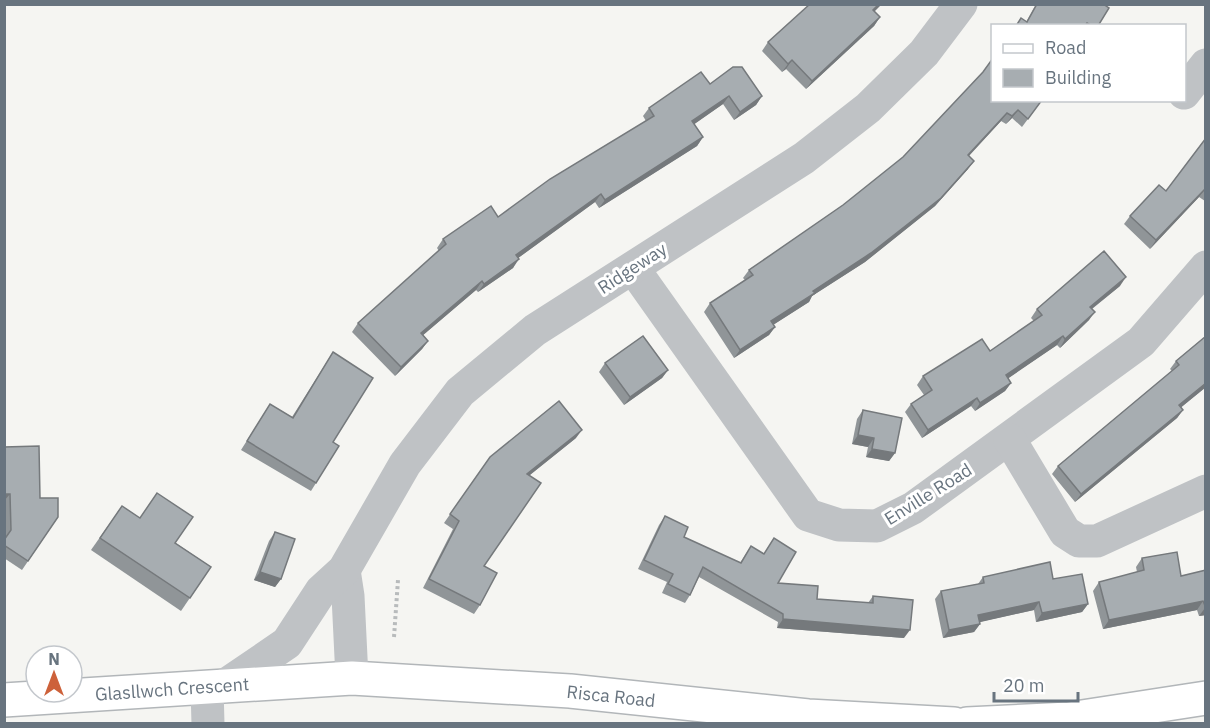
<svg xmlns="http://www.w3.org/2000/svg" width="1210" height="728" font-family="'IBM Plex Sans',sans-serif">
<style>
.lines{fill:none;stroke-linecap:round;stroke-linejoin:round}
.major-casing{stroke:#b2b6b9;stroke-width:36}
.path{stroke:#b8bbbc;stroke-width:4;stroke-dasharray:3 3;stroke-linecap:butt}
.minor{stroke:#bfc2c5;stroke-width:33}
.major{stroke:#fff;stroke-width:33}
.wall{fill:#909598}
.shaded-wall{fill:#75797c}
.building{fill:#a7adb1;stroke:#75797c;stroke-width:1.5}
.labels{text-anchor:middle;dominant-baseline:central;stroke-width:6;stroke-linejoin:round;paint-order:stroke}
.street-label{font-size:18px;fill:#68747f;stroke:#fff}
</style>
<rect width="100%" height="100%" fill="#f5f5f2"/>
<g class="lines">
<defs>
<g id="major">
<polyline points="4,700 352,678 570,691 808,716 954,724"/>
<polyline points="967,724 1069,719 1206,698"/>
</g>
</defs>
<use href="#major" class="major-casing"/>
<polyline class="path" points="394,637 398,580"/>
<g class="minor">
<polyline points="1184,93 1206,65"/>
<polyline points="633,268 808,515 839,525 877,526 913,508 1141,342 1206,267"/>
<polyline points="1010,440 1065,532 1079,541 1097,541 1206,491"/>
<polyline points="344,570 348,596 352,678"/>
<polyline points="224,686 287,643 321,591 344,570 405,464 460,392 535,330 804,158 868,108 924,53 961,4"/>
<polyline points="207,688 208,724"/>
</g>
<use href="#major" class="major"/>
</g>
<g class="wall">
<polygon points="1036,4 1103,4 1098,26 1016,26 1026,22"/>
<polygon points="874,12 880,17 874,26 806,89 786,69 782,72 762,51 768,42"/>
<polygon points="983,72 1042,100 1022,127 1012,118 1006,124 1001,121 969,156 968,169 935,206 865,262 812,296 809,302 773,325 775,327 769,335 734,358 704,312 710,303 745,280 743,278 749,270 843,205 903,157"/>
<polygon points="710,84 762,96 756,105 734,120 723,104 694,124 703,137 697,146 599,208 595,202 518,258 513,268 478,292 476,290 423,335 428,341 422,349 395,376 352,332 358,323 439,251 437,248 443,239 498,217 646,121 643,116 649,108"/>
<polygon points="1206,138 1206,200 1205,201 1199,197 1150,249 1124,224 1130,216 1166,191"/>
<polygon points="1120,286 1092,309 1089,320 1060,348 1057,345 1008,378 1011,383 1005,391 975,411 971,406 922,438 905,412 911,404 924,395 917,385 923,376 990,351 1034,321 1031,318 1037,309"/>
<polygon points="1206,336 1206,387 1180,408 1183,410 1177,418 1075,502 1052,474 1058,466 1172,371 1170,369 1176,361"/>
<polygon points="333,352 333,442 316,483 311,491 241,450 270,404 292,417"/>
<polygon points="605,363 668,370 662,378 624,405 599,372"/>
<polygon points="863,410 895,453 889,461 866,457 868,447 852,444 857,419"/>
<polygon points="576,438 530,475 484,566 480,605 474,614 423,588 453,529 444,523 490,457"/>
<polygon points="4,447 40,498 58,517 22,570 4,558"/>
<polygon points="122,506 211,567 181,611 91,550"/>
<polygon points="665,516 684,537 740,563 751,546 764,554 774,538 778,583 817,599 868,603 873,596 904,638 777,628 778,622 699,577 690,595 685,603 662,593 667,582 638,569 659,525"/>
<polygon points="275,532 281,579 275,587 254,580 269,541"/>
<polygon points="1142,558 1181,576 1206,570 1206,615 1199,616 1197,610 1103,629 1093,591 1099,582 1137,572 1136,567"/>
<polygon points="983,577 1053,579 1088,604 1082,612 1036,622 1034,610 979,622 980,624 974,632 943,638 935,599 941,591 978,584"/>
</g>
<g class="shaded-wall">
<polygon points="879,4 882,4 867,19 873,10"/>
<polygon points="880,17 874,26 806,89 812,81"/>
<polygon points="792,60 786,69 782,72 788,64"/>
<polygon points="729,96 723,104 686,130 692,121"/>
<polygon points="762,96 756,105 734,120 740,112"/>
<polygon points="1018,110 1012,118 1006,124 1012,116"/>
<polygon points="1007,113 1001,121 962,163 968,155"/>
<polygon points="703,137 697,146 599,208 605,200"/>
<polygon points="974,161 968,169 935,206 865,262 812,296 809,302 765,330 771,321 813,291"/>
<polygon points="1205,189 1199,197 1150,249 1156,240"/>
<polygon points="601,194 595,202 510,264 516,255"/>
<polygon points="519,259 513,268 478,292 484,284"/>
<polygon points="1126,277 1120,286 1084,315 1090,307"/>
<polygon points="482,281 476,290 415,342 421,333"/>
<polygon points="1095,312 1089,320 1060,348 1065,339"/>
<polygon points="775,327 769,335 734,358 740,350"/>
<polygon points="1063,336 1057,345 1000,384 1006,375"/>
<polygon points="428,341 422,349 395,376 401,367"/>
<polygon points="668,370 662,378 624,405 630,397"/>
<polygon points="1011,383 1005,391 975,411 980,403"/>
<polygon points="1206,383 1206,387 1173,414 1179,405"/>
<polygon points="977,398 971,406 922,438 928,430"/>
<polygon points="1183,410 1177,418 1075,502 1081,494"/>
<polygon points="582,430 576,438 521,482 527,474"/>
<polygon points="858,435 874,438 868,447 852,444"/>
<polygon points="872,449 895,453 889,461 866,457"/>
<polygon points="4,494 10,494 4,501"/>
<polygon points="260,572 281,579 275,587 254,580"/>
<polygon points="1203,601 1197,610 1103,629 1109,620"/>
<polygon points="1039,602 1034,610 972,624 978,615"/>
<polygon points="1088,604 1082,612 1036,622 1042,613"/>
<polygon points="1205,608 1206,608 1206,615 1199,616"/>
<polygon points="783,619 910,630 904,638 777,628"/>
<polygon points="980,624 974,632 943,638 949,630"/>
</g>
<g class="building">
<polygon points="810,4 879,4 873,10 880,17 812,81 792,60 788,64 768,42"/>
<polygon points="1037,4 1103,4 1109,8 1098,26 1092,26 1087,23 1085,26 1016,26 1021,18 1027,22"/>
<polygon points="993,58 993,100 1042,100 1028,119 1018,110 1012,116 1007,113 968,155 974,161 941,198 871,253 813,291 815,293 771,321 775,327 740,350 710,303 753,275 749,270 843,205 903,157 983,72"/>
<polygon points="733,67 742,67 762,96 740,112 729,96 692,121 703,137 605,200 601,194 516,255 519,259 484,284 482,281 421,333 428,341 401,367 358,323 446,244 443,239 491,206 498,217 550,179 654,116 649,108 701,72 710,84"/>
<polygon points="1206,138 1206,189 1205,189 1156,240 1130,216 1159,185 1166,191"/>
<polygon points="1104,251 1126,277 1090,307 1095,312 1065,339 1063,336 1006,375 1011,383 980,403 977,398 928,430 911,404 932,390 923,376 982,339 990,351 1042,315 1037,309"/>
<polygon points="643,336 668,370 630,397 605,363"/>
<polygon points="1206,336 1206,383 1179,405 1183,410 1081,494 1058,466 1179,365 1176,361"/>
<polygon points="333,352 373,378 333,442 339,446 316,483 247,441 270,404 293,418"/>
<polygon points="559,401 582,430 527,474 541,483 484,566 497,573 480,605 429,579 459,521 450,514 490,457"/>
<polygon points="863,410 902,418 895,453 872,449 874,438 858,435"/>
<polygon points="39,446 40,498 58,498 58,517 28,561 4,545 4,540 11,530 10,494 4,494 4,447"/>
<polygon points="157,493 193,517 175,543 211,567 190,598 100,538 122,506 140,518"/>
<polygon points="665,516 688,527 684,537 741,563 751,546 764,554 774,538 796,552 778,583 818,586 817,599 873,603 873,596 913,600 910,630 783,619 783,614 703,567 690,595 668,584 673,574 644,560"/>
<polygon points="275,532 295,539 281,579 260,572"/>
<polygon points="1177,552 1181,576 1206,570 1206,608 1203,601 1109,620 1099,582 1144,570 1142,558"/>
<polygon points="1050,562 1053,579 1082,574 1088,604 1042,613 1039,602 978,615 980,624 949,630 941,591 984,583 983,577"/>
</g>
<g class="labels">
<g class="street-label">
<text transform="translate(632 268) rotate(-33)">Ridgeway</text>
<text transform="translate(928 494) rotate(-32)">Enville Road</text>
<text transform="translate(172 689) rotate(-4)">Glasllwch Crescent</text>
<text transform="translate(611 696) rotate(6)">Risca Road</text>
</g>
</g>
<rect width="1210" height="728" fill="none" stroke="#68747f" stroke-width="12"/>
<rect x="991" y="24" width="195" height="78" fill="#ffffff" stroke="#c3c7cc" stroke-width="1.5"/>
<rect x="1003" y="44" width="30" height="9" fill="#ffffff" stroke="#c3c7cc" stroke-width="1.5"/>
<text x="1045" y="54" font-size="18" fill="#68747f">Road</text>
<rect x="1003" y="69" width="30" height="18" fill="#a7adb1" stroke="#c3c7cc" stroke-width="1.5"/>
<text x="1045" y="84" font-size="18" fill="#68747f">Building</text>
<g transform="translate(54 674)"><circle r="28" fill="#ffffff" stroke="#c3c7cc" stroke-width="1.5"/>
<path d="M0-4.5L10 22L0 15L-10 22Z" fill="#cd613a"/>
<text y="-9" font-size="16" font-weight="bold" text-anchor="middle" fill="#68747f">N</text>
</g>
<path d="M994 692v9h84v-9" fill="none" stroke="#68747f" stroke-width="3"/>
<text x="1003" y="692" font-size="18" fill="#68747f" stroke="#ffffff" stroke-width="4.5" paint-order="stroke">20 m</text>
</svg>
